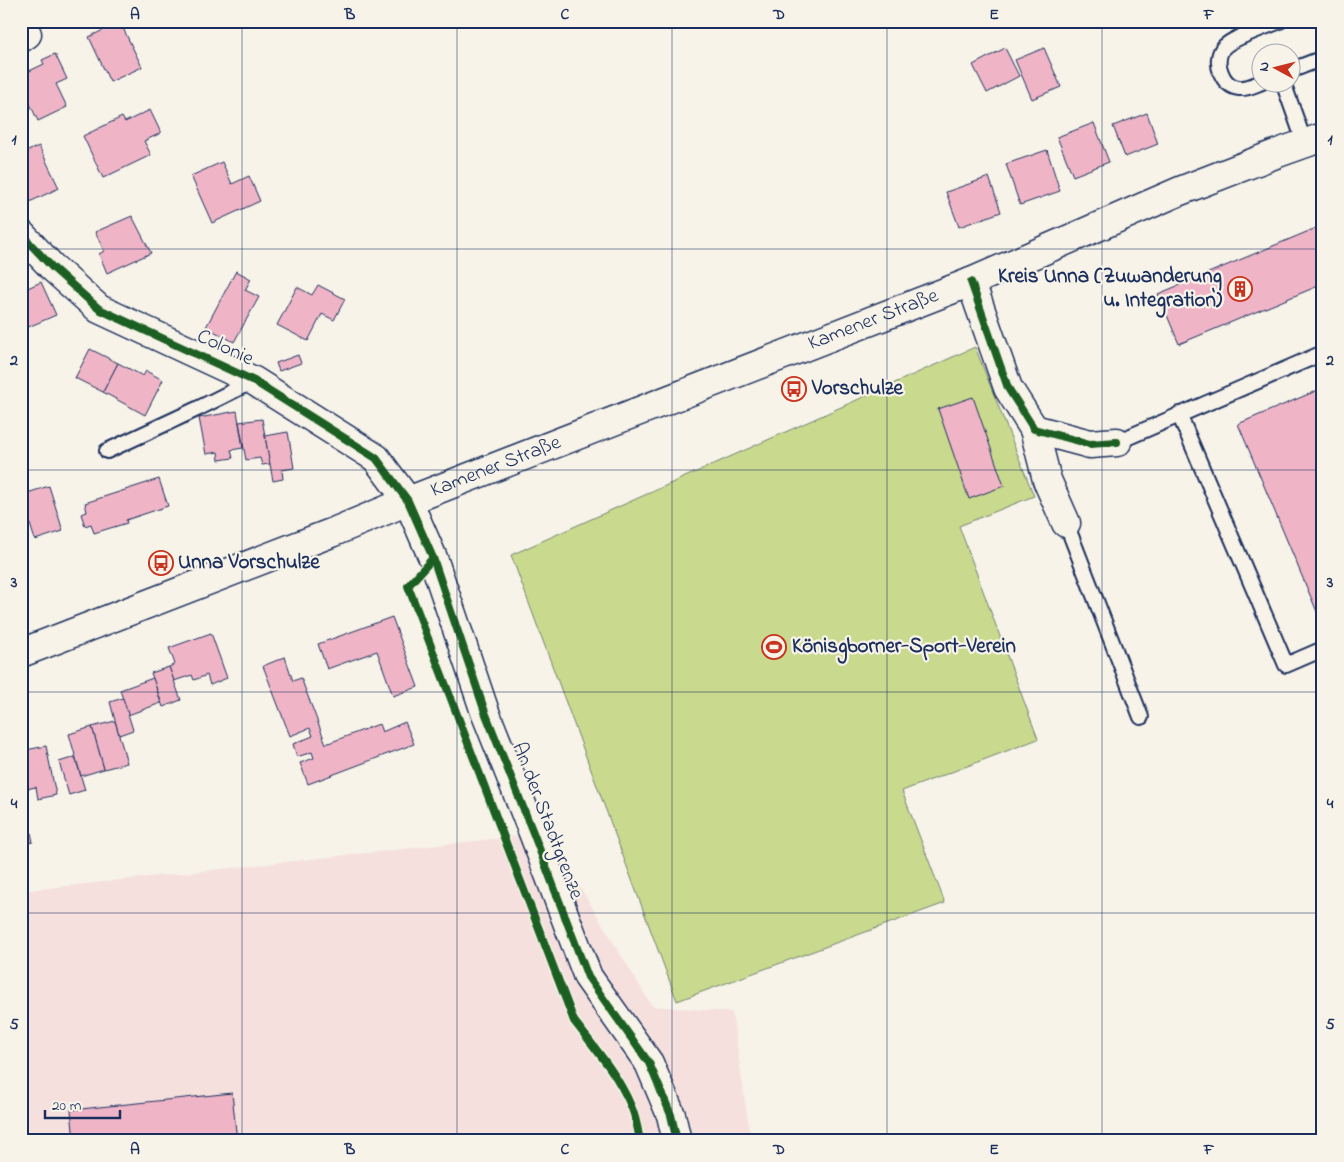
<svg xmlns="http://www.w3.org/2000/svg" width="1344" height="1162" font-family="'Indie Flower',sans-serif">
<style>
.built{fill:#f5e0de}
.green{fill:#c9d98d;stroke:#728476}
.building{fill:#efb5c7;stroke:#1b2f5e}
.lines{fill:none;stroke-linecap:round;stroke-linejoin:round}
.lane-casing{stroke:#1b2f5e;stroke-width:18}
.street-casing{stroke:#1b2f5e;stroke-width:31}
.secondary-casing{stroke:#1b2f5e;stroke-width:31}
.lane{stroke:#f7f3e8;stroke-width:14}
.street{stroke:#f7f3e8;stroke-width:28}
.secondary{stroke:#f7f3e8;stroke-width:28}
.cycleway-casing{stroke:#f7f3e8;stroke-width:11}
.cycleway{stroke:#1b5e20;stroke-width:8}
.grid{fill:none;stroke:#1b2f5e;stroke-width:1;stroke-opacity:0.55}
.labels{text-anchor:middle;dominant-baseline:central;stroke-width:4.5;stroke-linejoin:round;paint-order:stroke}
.poi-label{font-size:21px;font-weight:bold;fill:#1b2f5e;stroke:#f7f3e8;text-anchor:start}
.street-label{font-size:21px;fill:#1b2f5e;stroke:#f7f3e8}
.neatline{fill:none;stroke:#1b2f5e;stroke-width:2}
.grid-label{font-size:16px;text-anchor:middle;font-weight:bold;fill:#1b2f5e}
</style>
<rect width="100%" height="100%" fill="#f7f3e8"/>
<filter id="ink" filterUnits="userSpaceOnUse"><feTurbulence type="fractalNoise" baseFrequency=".02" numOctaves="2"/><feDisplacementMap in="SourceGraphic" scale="10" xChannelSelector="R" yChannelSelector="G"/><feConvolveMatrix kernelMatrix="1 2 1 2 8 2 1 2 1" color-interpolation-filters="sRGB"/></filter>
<g filter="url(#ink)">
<polygon class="built" points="547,833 652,1006 732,1012 751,1141 21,1141 21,891"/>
<polygon class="green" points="975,347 1034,496 959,526 1038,739 902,791 945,903 677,1001 511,555"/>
<g class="building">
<polygon points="120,22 142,67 110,82 89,37"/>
<polygon points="1005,48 1019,76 987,93 973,65"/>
<polygon points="1044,48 1061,87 1032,99 1015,60"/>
<polygon points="55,54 67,79 56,84 67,107 38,121 21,85 21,75 44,64 42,60"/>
<polygon points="150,110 161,133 144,141 151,155 103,178 83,136 122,117 125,122"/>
<polygon points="1147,113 1158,144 1125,157 1113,126"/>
<polygon points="1094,123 1109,162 1073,176 1057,137"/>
<polygon points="39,146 59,188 21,206 21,154"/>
<polygon points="1047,150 1060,191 1020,205 1006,164"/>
<polygon points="222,162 232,184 249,176 260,201 212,223 191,176"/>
<polygon points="989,177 1001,212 959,227 946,192"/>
<polygon points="132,216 151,253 107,273 99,254 104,251 95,232"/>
<polygon points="1321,226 1323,229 1323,284 1179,344 1158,294"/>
<polygon points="236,271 251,279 245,290 259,297 234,342 206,327"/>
<polygon points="41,282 56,315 26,328 21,318 21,291"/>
<polygon points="318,285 345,299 334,320 322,314 308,341 277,325 297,287 312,295"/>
<polygon points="90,349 118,363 103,392 75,378"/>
<polygon points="298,355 301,363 279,371 276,363"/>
<polygon points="118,363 143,376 146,371 163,380 145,415 103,392"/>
<polygon points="1323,388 1323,626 1238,424"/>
<polygon points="973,397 1004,486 969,499 938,409"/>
<polygon points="237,411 243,448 231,450 233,458 219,460 218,452 206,454 199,418"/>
<polygon points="262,419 270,464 262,465 260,458 246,460 239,422"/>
<polygon points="288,432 294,468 282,470 283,479 273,481 265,436"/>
<polygon points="159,479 168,506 126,520 127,523 94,533 91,524 85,526 81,514 87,512 85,503"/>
<polygon points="49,486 63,531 35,540 21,495"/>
<polygon points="392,617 418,687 393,696 377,651 327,669 318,644"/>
<polygon points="211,633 227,678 210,685 207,675 194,680 192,675 174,681 169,667 175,664 169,648"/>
<polygon points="285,657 293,681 301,678 326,744 379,724 382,732 405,722 414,744 308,784 300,763 314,758 312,752 297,757 293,744 313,736 310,728 290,736 263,666"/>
<polygon points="169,667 181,700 163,707 151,673"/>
<polygon points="153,678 161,703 128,715 120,690"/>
<polygon points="123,698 133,730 119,735 110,702"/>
<polygon points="115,721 127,763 104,769 92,727"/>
<polygon points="92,727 104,769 81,776 69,734"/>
<polygon points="46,746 56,795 38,799 36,787 21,790 21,751"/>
<polygon points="75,757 85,790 69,795 59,762"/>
<polygon points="27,813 33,842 21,844 21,815"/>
<polygon points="232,1093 237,1141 74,1141 71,1110"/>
</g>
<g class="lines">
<defs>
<g id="lane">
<polyline points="1292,70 1323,58"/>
<path d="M1262,82C1254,85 1247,89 1239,88C1222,87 1213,61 1223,48C1231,38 1266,27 1280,21"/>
<polyline points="1283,82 1305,144 1308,141"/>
<polyline points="1179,414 1286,665 1323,649"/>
<polyline points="1117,442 1323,353"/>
<polyline points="107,451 197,409 253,381"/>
<polyline points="1066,523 1141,717"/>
</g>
<g id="street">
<polyline points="21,38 27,34"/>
<polyline points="21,234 52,267 99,309 254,381 376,458 408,501 433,558 485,712 534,835 588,977 649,1063 671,1115 677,1141"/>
<polyline points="971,282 1008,388 1034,429 1090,444 1117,442"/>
<polyline points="1034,429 1047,480 1066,523"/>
</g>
<g id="secondary">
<path id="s1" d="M21,653L331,533L408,501L971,282L1180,191L1278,153L1323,137"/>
</g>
</defs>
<use href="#lane" class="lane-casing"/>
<use href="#street" class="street-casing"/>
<use href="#secondary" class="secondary-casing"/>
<use href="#lane" class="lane"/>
<use href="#street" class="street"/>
<use href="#secondary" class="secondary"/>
<defs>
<g id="cycleway">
<polyline points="21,234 52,267 99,309 254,381 376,458 408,501 433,558 485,712 534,835 588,977 649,1063 671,1115 677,1141"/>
<polyline points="971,282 1008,388 1034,429 1090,444 1117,442"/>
<path d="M433,558L408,586L574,1021C595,1048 618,1075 631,1106C636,1117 638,1130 640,1141"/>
</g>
</defs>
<use href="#cycleway" class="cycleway-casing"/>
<use href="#cycleway" class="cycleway"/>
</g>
</g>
<path class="grid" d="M242,21V1141M457,21V1141M672,21V1141M887,21V1141M1102,21V1141M21,249H1323M21,470H1323M21,692H1323M21,913H1323"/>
<defs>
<symbol id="building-ring" viewBox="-11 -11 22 22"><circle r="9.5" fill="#f7f3e8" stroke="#c8321e" stroke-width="1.5"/><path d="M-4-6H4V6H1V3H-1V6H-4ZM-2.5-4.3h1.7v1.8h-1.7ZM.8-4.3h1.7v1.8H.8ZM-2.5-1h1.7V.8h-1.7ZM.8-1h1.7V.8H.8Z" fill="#c8321e"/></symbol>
<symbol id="bus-ring" viewBox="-11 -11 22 22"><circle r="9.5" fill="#f7f3e8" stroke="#c8321e" stroke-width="1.5"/><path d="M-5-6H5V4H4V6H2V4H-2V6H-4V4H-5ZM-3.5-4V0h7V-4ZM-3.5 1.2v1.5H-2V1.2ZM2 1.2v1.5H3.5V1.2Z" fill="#c8321e"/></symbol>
<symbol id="stadium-ring" viewBox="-11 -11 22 22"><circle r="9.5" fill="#f7f3e8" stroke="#c8321e" stroke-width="1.5"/><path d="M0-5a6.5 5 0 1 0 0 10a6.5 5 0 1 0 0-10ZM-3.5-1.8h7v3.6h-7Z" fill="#c8321e"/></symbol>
</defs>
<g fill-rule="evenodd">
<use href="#building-ring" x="1226" y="275" width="28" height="28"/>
<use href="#bus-ring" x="780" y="375" width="28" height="28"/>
<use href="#bus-ring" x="147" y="549" width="28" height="28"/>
<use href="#stadium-ring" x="760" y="633" width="28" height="28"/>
</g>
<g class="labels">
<g class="poi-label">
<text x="1222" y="277" text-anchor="end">Kreis Unna (Zuwanderung<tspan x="1222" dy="24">u. Integration)</tspan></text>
<text x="812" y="389">Vorschulze</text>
<text x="178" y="563">Unna Vorschulze</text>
<text x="792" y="647">Könisgborner-Sport-Verein</text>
</g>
<g class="street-label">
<text stroke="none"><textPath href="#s1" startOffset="915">Kamener Straße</textPath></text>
<text transform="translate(225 348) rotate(25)">Colonie</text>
<text stroke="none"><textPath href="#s1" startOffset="510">Kamener Straße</textPath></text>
<text transform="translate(547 821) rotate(69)">An der Stadtgrenze</text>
</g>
</g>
<rect width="1344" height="1162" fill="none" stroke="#f7f3e8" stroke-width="55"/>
<g transform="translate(1276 68) rotate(277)"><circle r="24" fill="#f7f3e8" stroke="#9fa5b1"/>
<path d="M0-4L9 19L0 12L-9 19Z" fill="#c8321e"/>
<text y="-8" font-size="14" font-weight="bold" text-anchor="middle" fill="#1b2f5e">N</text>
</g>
<path d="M45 1110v8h75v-8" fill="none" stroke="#1b2f5e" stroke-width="2.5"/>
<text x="52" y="1110" font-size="15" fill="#1b2f5e" stroke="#f7f3e8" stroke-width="4" paint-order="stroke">20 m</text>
<rect x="28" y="28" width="1288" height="1106" class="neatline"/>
<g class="grid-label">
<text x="135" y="19">A</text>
<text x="350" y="19">B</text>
<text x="565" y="19">C</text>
<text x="779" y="19">D</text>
<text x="994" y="19">E</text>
<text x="1209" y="19">F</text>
<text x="14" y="144">1</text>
<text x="1330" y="144">1</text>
<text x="14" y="365">2</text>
<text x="1330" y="365">2</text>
<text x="14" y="587">3</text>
<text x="1330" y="587">3</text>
<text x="14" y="808">4</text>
<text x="1330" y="808">4</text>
<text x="14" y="1029">5</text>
<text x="1330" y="1029">5</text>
<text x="135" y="1154">A</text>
<text x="350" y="1154">B</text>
<text x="565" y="1154">C</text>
<text x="779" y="1154">D</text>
<text x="994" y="1154">E</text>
<text x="1209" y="1154">F</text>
</g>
</svg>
